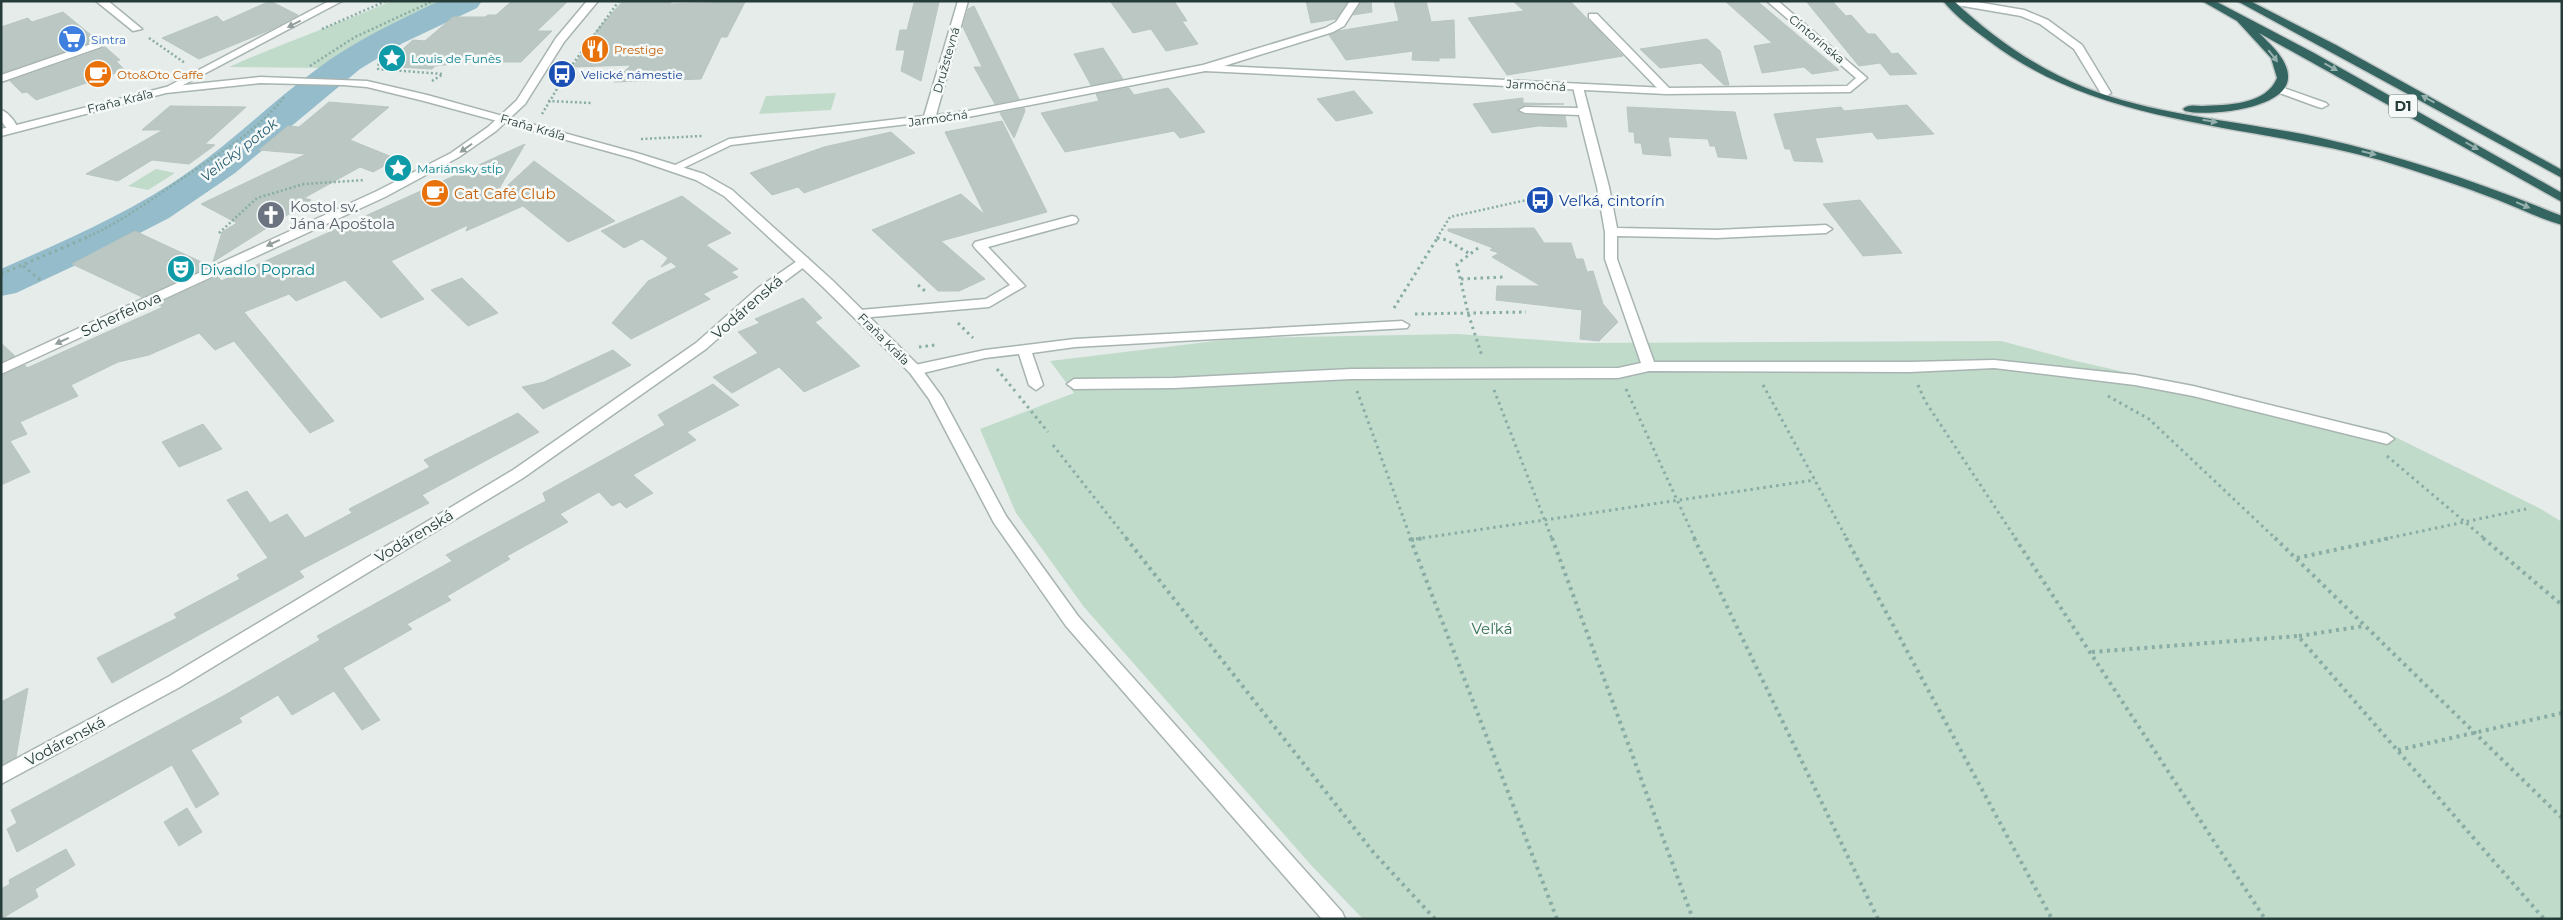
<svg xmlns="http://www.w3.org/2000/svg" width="2563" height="920" font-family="Montserrat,sans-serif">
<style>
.green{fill:#c1dbca}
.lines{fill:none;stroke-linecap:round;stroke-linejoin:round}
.river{fill:#94bccb;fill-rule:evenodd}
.building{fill:#bac7c3;stroke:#b8c5c1}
.service-casing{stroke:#a8b4b1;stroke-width:3}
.minor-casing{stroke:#a8b4b1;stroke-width:3}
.tertiary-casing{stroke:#a8b4b1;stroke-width:3}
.motorway-casing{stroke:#c2c8c8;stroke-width:3}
.path-far2{stroke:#89aca5;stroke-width:2.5;stroke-dasharray:2 2.5;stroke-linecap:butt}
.path-far1{stroke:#89aca5;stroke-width:3;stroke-dasharray:2.5 4;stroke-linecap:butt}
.path{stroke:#89aca5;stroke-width:4;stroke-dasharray:3 4.5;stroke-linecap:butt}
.service{fill:#fff;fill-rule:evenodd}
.minor{fill:#fff;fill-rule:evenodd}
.tertiary{fill:#fff;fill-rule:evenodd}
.motorway{fill:#356560;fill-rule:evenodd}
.oneway{fill:#929e9c}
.oneway2{fill:#95afac}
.labels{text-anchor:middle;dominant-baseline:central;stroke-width:5;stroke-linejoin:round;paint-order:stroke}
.far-shop-label{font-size:12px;fill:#366cbe;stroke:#f5f9f8;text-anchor:start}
.far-street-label{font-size:12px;fill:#263c39;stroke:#f5f9f8}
.far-food-label{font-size:12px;fill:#c56008;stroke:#f5f9f8;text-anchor:start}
.far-culture-label{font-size:12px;fill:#0d838f;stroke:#f5f9f8;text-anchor:start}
.far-transit-label{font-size:12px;fill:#164399;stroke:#f5f9f8;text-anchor:start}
.shield{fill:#f5f9f8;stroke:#647572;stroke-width:1}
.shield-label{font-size:14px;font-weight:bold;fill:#263c39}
.far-water-label{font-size:14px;font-style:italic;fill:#275d72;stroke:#f5f9f8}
.food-label{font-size:15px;fill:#c56008;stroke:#f5f9f8;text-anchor:start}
.transit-label{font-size:15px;fill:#164399;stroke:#f5f9f8;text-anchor:start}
.worship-label{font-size:15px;fill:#5b616d;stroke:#f5f9f8;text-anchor:start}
.culture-label{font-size:15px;fill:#0d838f;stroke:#f5f9f8;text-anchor:start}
.street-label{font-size:15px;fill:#263c39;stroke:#f5f9f8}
.park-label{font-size:15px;fill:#356f51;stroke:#f5f9f8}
</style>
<rect width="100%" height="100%" fill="#e5ecea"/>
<g class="green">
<path d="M391,1H448L378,33L348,50L325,68L229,67C282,43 337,25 391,1Z"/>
<polygon points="836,93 831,110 759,114 766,96"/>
<polygon points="156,169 175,173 148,190 128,186"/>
<polygon points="1458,334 1583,343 2001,341 2076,361 2383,431 2539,508 2562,522 2562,919 1363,919 1311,865 1084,607 1016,513 980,429 1074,393 1050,361 1240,338"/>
</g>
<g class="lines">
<path class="river" d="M439,1H482L477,8L403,43L360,69L235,173L169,218L93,257L16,293L1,296V269C66,240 132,212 190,171C234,140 273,101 317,69C354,41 397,21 439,1Z"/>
</g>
<g class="building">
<polygon points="270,1 298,15 270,30 199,59 162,38 217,16 223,22"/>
<polygon points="512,1 568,1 537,31 552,31 521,62 469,62 435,66 432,69 397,67 401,64 387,63 413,40 425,41 453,17 485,17 488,15 496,15"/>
<polygon points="623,1 672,1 670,4 745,2 727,37 721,37 701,79 614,82 631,65 573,67 597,30"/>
<polygon points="1110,1 1174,1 1187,21 1182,21 1198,44 1166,51 1151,29 1133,33"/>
<polygon points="1306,1 1348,1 1336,19 1311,23"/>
<polygon points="1362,1 1371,1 1372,12 1353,15"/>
<polygon points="1394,1 1426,1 1431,22 1454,20 1455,58 1439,58 1439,61 1412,60 1413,51 1346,60 1329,35 1338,31 1399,21"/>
<polygon points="1513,1 1570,1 1623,56 1507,75 1468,18 1524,11"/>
<polygon points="1725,1 1757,1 1839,70 1812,74 1804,67 1762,73 1754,46 1772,43"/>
<polygon points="1806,1 1832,1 1846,16 1851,15 1868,34 1875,34 1892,54 1898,53 1917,74 1890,75 1880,63 1859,66"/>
<polygon points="939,2 921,81 901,71 905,50 896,50 900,30 907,30 914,3"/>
<polygon points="974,6 1019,99 995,104 974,67 982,67 963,27 968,9"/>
<polygon points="63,12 97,40 1,73 1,27 28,18 32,22"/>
<polygon points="1707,39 1720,51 1729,85 1724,85 1701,63 1660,68 1640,49"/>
<polygon points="103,45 120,60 116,61 125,70 36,100 27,92 22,93 10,81 102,49"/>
<polygon points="1103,48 1123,79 1091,85 1074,54"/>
<polygon points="1129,88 1134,95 1168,88 1205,132 1180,138 1174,131 1065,152 1041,113 1099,101 1096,94"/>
<polygon points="1354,91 1373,113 1336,121 1317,99"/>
<polygon points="1523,98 1523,103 1564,104 1525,105 1517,111 1525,115 1565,116 1567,127 1538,126 1492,133 1473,104"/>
<polygon points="329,102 389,107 350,140 397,159 373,172 360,167 304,198 311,200 213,262 222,232 237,223 201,204 306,154 259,150 288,126 299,127"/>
<polygon points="1907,105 1934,134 1877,139 1872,132 1815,138 1823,162 1794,161 1790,149 1785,149 1774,114 1841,107 1844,111"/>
<polygon points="170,106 246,107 205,144 215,145 189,164 152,160 118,181 86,174 163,130 142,130"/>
<polygon points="1627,107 1735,112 1747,159 1718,157 1715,146 1710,146 1708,139 1668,137 1671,156 1643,154 1641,143 1635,143 1634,132 1629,132"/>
<polygon points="1024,108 1025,111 1014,138 1000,113"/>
<polygon points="1002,121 1047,212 941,241 985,279 959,291 938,291 872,230 961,194 985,215 945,132"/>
<polygon points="891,132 915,153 804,193 798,187 772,195 750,173 824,147"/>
<polygon points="525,144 493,199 534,161 615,221 568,242 523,206 466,231 468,225 391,261 424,299 381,318 345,280 296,301 289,294 244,312 334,421 310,433 234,341 215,350 199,333 149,355 118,362 71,385 78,396 20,422 27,434 10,441 30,472 1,485 1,376 25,365 27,368 163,307 157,304 218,276 221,281"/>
<polygon points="682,196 731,233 706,245 738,269 731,272 738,277 703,294 710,299 631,339 612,323 648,281 677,267 671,262 661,267 668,258 642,239 624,248 601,231"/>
<polygon points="1860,200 1902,253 1863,256 1823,204"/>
<polygon points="1534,228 1544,243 1571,243 1576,259 1583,259 1587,272 1593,271 1603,304 1618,322 1599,341 1580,339 1582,310 1496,300 1497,286 1541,286 1492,257 1499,253 1490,250 1493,248 1448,231 1448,229"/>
<polygon points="135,231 210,266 142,297 72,264"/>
<polygon points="462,278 468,284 498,313 468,326 431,290"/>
<polygon points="803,298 822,318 815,322 860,366 804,392 779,367 732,393 713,377 758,353 738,332 760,323 755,319"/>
<polygon points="1,343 15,356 1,362"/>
<polygon points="613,350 631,365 543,409 522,387 544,382"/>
<polygon points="713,384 739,405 687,432 696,440 633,475 653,493 626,508 620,502 612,506 599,492 560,514 568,522 507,556 510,559 447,596 451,600 407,624 412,629 343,668 380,720 362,730 334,691 292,715 278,695 239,718 242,722 191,750 219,794 196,808 172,765 17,852 7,829 17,823 11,810 225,695 320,640 317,636 452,561 446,555 546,501 543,493 665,425 658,415"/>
<polygon points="518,413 539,432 422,495 429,503 299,571 304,577 112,683 97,658 177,618 174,614 240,579 237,575 268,558 227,500 247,491 270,523 287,514 305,538 352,513 349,509 430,467 424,460"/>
<polygon points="203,424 222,449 179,467 162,442"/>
<polygon points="28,688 16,757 1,765 1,702"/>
<polygon points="187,808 202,832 179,846 164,822"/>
<polygon points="66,849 75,865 35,889 38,897 1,919 1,889 10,884 9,880"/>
</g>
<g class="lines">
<defs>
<g id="service">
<polygon points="1971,1 2024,10 2048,20 2082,45 2111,93 2106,96 2102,95 2074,49 2040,24 2021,16 1957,5 1952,2"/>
<polygon points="1589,14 1597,14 1670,89 1670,93 1662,93 1589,18"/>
<polygon points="97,42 101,43 101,47 1,82 1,75"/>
<polygon points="1578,84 1583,87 1609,187 1617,228 1717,230 1826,225 1832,229 1826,233 1717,238 1617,236 1617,259 1654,362 1910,362 1994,360 2135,375 2193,386 2387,434 2394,439 2387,444 2193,396 2135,385 1994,368 1910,372 1649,371 1618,378 1351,379 1174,388 1074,389 1067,384 1074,379 1174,378 1351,369 1618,368 1641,363 1605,259 1605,232 1597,187 1579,115 1525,113 1519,110 1525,107 1578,108 1573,87"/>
<polygon points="2278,86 2326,103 2328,105 2322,108 2318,107 2274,91 2273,89"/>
<polygon points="1072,216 1076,217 1078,220 1076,223 988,247 1025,286 989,307 860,318 853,314 860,310 986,299 1010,285 975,248 973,245 975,242"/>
<polygon points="1402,321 1409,325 1407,328 1075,347 1032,353 1043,385 1036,390 1029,385 1019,354 985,358 915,375 908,370 915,365 985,350 1075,339"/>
</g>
<g id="minor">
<polygon points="96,1 108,1 142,29 133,31"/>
<polygon points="329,1 342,1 170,92 162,92 161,90"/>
<polygon points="587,1 598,1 564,42 525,104 496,131 459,157 385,197 1,374 1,364 377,191 451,153 488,127 517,100 556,38"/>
<polygon points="958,1 968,1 936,115 968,111 1203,65 1325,28 1336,22 1350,1 1360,1 1344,26 1333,32 1224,66 1666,88 1847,86 1856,78 1767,1 1778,1 1867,78 1850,92 1666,94 1205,71 968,117 731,145 679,170 675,172 669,168 729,139 924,116"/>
<path d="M1,110C8,112 19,125 17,131H9L1,121Z"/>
<polygon points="803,257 808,258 809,261 808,264 768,294 706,349 523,478 180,687 1,784 1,767 168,677 513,470 696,343 758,288"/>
</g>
<polygon id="tertiary" points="260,77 367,81 427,95 640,154 704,174 732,190 832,280 920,367 942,397 1006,516 1078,616 1342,912 1345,919 1322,919 1066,626 994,523 929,399 910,373 822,286 724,196 696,180 632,158 424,101 367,87 343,85 260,83 166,93 1,136 1,129 166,87"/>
<g id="motorway">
<path d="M1943,1H1954C1993,38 2036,68 2086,88C2160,117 2244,121 2321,138C2404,157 2484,184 2562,216V225C2540,219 2519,208 2498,200C2459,185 2420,172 2380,160C2248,123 2101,127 1989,41C1973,29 1956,17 1943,1Z"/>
<path d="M2202,1H2215L2314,53L2562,193V202L2259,33C2270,44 2289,60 2288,78C2287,109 2208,117 2185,111L2183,109C2188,104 2195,106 2202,106C2227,105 2266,105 2277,78L2271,58L2237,21Z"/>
<polygon points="2237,1 2250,1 2336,45 2562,170 2562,178"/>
</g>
</defs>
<use href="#service" class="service-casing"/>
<use href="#minor" class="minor-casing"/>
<use href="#tertiary" class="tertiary-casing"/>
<use href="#motorway" class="motorway-casing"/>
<g class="path-far2">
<polyline points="322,29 386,1"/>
<polyline points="149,38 185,63"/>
<polyline points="395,50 379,60 378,69 443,74"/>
<polyline points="310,66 355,37 433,1"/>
<polyline points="432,81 443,74"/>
<polyline points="548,101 592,103"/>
<polyline points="542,114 569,69 619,1"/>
<polyline points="641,139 702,136"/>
<polyline points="219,233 257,198 304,184 365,180"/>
<path d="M85,238C120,223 152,199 183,178C218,154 259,130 285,96"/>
<polyline points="1437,238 1450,217 1540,197"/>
</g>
<g class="path-far1">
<polyline points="1437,238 1447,240 1470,254"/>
<polyline points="1478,248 1457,264 1468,313 1482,356"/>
<polyline points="23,266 43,282"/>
<polyline points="1,274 88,237"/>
<polyline points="1461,279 1504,277"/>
<polyline points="918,285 925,291"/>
<polyline points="1394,308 1438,237"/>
<polyline points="1415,314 1526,312"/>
<polyline points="958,323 973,338"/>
<polyline points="919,347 935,345"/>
<polyline points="997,369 1015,391"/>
<polyline points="1763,385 1847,539"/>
<polyline points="1918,385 1925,401 2016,539"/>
<polyline points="1626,389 1695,539"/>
<polyline points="1494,390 1552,539"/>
<polyline points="1357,391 1411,539"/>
<polyline points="1019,396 1048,432"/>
<polyline points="2108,396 2149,419 2276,539"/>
<polyline points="1053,445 1127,539"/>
<polyline points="2387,456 2485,539"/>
<polyline points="1416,539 1815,480"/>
<polyline points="2384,539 2526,509"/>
</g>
<g class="path">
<polyline points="1126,538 1374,853 1435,919"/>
<polyline points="1410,538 1557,919"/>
<polyline points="1552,538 1693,919"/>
<polyline points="1694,538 1878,919"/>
<polyline points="1846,538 2052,919"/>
<polyline points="2015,538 2265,919"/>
<polyline points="2275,538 2562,818"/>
<polyline points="2483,538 2562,605"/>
<polyline points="1411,540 1425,538"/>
<polyline points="2297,558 2390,538"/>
<polyline points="2299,636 2364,626"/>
<polyline points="2092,652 2298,636 2544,919"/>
<polyline points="2398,750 2562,713"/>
</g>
<use href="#service" class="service"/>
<use href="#minor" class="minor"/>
<use href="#tertiary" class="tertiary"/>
<use href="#motorway" class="motorway"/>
</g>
<defs><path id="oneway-solid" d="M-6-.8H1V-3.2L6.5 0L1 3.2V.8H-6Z" transform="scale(1.25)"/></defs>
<g class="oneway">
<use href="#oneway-solid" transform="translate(294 24) rotate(153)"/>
<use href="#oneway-solid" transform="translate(466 148) rotate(145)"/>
<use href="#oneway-solid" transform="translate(273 243) rotate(155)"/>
<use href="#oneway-solid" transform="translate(62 341) rotate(155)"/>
</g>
<g class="oneway2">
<use href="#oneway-solid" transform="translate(2273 56) rotate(52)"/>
<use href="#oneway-solid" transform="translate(2331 67) rotate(29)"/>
<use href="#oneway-solid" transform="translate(2428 99) rotate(-151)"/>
<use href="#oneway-solid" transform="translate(2210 121) rotate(10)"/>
<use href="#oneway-solid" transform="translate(2472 146) rotate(30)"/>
<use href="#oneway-solid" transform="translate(2369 153) rotate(14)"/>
<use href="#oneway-solid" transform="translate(2523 205) rotate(23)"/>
</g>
<defs>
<symbol id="supermarket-disc" viewBox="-11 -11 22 22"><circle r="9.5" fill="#3f7fe0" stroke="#f5f9f8"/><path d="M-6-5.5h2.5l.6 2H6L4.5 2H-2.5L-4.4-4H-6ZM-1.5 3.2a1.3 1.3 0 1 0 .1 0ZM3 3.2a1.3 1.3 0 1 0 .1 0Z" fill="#fff"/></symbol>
<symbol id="restaurant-disc" viewBox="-11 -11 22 22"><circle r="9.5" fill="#e8710a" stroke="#f5f9f8"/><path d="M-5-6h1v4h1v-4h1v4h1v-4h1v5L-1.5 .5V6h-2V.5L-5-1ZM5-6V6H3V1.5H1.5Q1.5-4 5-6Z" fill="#fff"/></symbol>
<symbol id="sight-disc" viewBox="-11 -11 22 22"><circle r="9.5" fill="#0f9aa8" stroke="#f5f9f8"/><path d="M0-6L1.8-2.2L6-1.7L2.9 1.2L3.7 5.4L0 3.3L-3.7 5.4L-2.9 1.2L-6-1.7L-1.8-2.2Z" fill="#fff"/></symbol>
<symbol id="cafe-disc" viewBox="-11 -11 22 22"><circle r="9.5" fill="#e8710a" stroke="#f5f9f8"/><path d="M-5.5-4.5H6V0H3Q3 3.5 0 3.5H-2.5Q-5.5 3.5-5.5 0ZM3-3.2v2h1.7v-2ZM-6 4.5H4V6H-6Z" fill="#fff"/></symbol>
<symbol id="bus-disc" viewBox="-11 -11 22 22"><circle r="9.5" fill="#1a4fb4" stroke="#f5f9f8"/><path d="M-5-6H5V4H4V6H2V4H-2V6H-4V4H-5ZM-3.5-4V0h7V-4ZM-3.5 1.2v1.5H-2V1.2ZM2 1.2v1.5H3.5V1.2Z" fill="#fff"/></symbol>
<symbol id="church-disc" viewBox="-11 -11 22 22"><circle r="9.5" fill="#6b7280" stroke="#f5f9f8"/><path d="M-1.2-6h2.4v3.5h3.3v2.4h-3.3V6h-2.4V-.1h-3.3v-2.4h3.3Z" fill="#fff"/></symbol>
<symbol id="theatre-disc" viewBox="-11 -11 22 22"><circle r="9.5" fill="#0f9aa8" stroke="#f5f9f8"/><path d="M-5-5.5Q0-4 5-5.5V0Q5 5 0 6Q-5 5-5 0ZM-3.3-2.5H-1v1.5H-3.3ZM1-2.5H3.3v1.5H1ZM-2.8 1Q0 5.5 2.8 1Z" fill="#fff"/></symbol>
</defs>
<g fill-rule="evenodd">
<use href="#supermarket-disc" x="56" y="23" width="32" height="32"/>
<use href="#restaurant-disc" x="579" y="33" width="32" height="32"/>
<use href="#sight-disc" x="376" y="42" width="32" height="32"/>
<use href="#cafe-disc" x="82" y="58" width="32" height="32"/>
<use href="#bus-disc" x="546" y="58" width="32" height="32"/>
<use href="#sight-disc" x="382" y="152" width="32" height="32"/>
<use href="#cafe-disc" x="419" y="177" width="32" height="32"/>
<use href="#bus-disc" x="1524" y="184" width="32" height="32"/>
<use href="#church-disc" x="255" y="199" width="32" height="32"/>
<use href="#theatre-disc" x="165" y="253" width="32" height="32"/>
</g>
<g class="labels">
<g class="far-shop-label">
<text x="91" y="39">Sintra</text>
</g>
<g class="far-street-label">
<text transform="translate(1817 39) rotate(40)">Cintorínska</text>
<text transform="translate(946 60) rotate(-74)">Družstevná</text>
<text transform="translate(1536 85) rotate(3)">Jarmočná</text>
<text transform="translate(120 101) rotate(-14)">Fraňa Kráľa</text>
<text transform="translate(938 118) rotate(-8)">Jarmočná</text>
<text transform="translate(533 127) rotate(16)">Fraňa Kráľa</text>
<text transform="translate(884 339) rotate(45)">Fraňa Kráľa</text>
</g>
<g class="far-food-label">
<text x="614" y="49">Prestige</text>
<text x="117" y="74">Oto&amp;Oto Caffe</text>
</g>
<g class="far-culture-label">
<text x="411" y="58">Louis de Funès</text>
<text x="417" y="168">Mariánsky stĺp</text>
</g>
<g class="far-transit-label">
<text x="581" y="74">Velické námestie</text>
</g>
<rect class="shield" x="2389" y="94.5" width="28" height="23" rx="4"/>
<g class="shield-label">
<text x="2403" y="106">D1</text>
</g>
<g class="far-water-label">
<text transform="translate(239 150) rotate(-38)">Velický potok</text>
</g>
<g class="food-label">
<text x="454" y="193">Cat Café Club</text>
</g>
<g class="transit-label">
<text x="1559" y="200">Veľká, cintorín</text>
</g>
<g class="worship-label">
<text x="290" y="206">Kostol sv.<tspan x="290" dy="17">Jána Apoštola</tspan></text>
</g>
<g class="culture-label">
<text x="200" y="269">Divadlo Poprad</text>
</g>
<g class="street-label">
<text transform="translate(747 307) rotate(-41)">Vodárenská</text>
<text transform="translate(121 314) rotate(-25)">Scherfelova</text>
<text transform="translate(414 536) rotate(-31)">Vodárenská</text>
<text transform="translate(65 741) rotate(-28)">Vodárenská</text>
</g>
<g class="park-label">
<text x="1492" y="628">Veľká</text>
</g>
</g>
<rect width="2563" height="920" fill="none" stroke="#263c39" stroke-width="5"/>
</svg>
